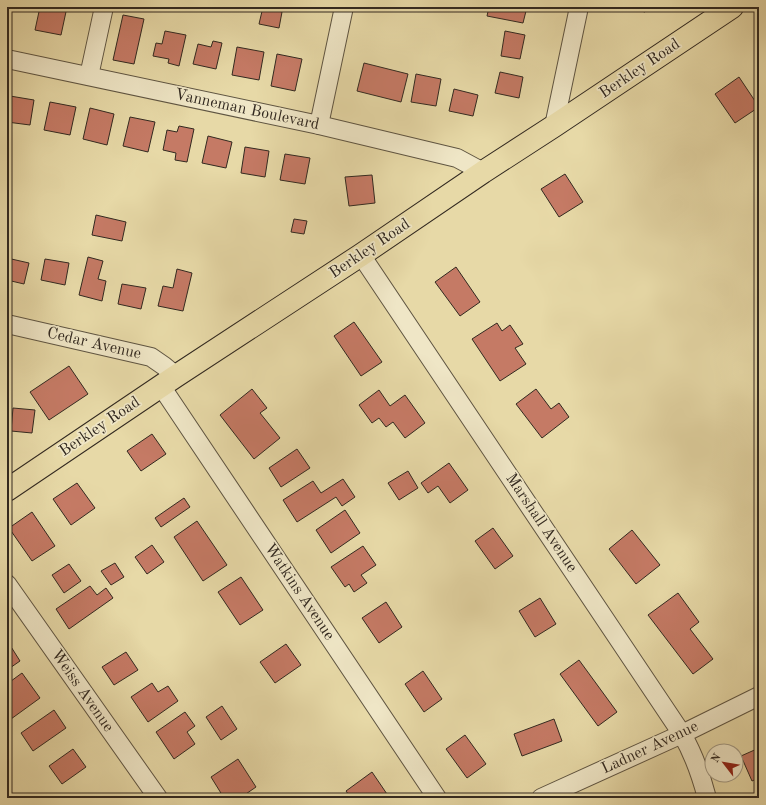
<svg xmlns="http://www.w3.org/2000/svg" width="766" height="805" font-family="'Old Standard TT',serif">
<style>
.building{fill:#c57a65;stroke:#322920}
.lines{fill:none;stroke-linecap:round;stroke-linejoin:round}
.minor-casing{stroke:#5f5542;stroke-width:20}
.major-casing{stroke:#322920;stroke-width:24}
.minor{stroke:#efe6c6;stroke-width:18}
.major{stroke:#e7d9a7;stroke-width:22}
.labels{text-anchor:middle;dominant-baseline:central;stroke-width:3.5;stroke-linejoin:round;paint-order:stroke}
.street-label{font-size:16px;fill:#322920;stroke:#efe6c6}
</style>
<rect width="100%" height="100%" fill="#e7d9a7"/>
<filter id="stains"><feTurbulence type="fractalNoise" baseFrequency=".005" numOctaves="4"/><feColorMatrix values="0 0 0 0 .2 0 0 0 0 .09 0 0 0 0 .02 0 0 0 .5 -.17"/></filter>
<radialGradient id="worn" r=".72"><stop offset=".6" stop-color="#630" stop-opacity="0"/><stop offset="1" stop-color="#630" stop-opacity=".3"/></radialGradient>
<g class="building">
<polygon points="40,7 67,7 61,35 35,30"/>
<polygon points="263,7 282,12 279,28 259,24"/>
<polygon points="489,7 527,7 523,23 487,16"/>
<polygon points="626,7 646,7 645,12"/>
<polygon points="123,15 144,19 134,64 113,60"/>
<polygon points="165,31 186,35 179,66 168,63 169,59 153,56 156,43 162,44"/>
<polygon points="505,31 525,35 520,59 501,56"/>
<polygon points="213,41 222,43 216,69 193,64 198,44 211,47"/>
<polygon points="237,47 264,52 259,80 232,75"/>
<polygon points="277,54 302,59 295,91 271,86"/>
<polygon points="364,63 408,74 401,102 357,91"/>
<polygon points="500,72 523,77 519,98 495,93"/>
<polygon points="416,74 441,79 436,106 411,102"/>
<polygon points="739,77 759,107 735,123 715,94"/>
<polygon points="454,89 478,95 473,116 449,111"/>
<polygon points="10,96 34,100 30,125 7,122"/>
<polygon points="50,102 76,107 70,135 44,130"/>
<polygon points="90,108 114,114 107,145 83,139"/>
<polygon points="130,117 155,122 148,152 123,146"/>
<polygon points="179,126 194,129 187,162 175,160 176,153 163,150 167,130 177,132"/>
<polygon points="208,136 232,142 226,168 202,163"/>
<polygon points="245,147 269,151 265,177 241,173"/>
<polygon points="285,154 310,158 305,184 280,180"/>
<polygon points="565,174 583,202 559,217 541,189"/>
<polygon points="372,175 375,203 349,206 345,177"/>
<polygon points="96,215 126,222 122,241 92,235"/>
<polygon points="294,219 307,221 304,234 291,232"/>
<polygon points="88,257 103,261 98,279 106,281 102,301 79,295"/>
<polygon points="7,258 29,263 24,284 7,280"/>
<polygon points="45,259 69,263 65,285 41,280"/>
<polygon points="456,267 480,302 460,316 435,282"/>
<polygon points="177,269 192,273 183,311 158,306 163,286 173,288"/>
<polygon points="122,284 146,288 141,309 118,304"/>
<polygon points="354,322 382,362 361,376 334,336"/>
<polygon points="497,323 502,331 510,325 523,344 515,348 526,364 500,381 472,339"/>
<polygon points="69,366 88,394 49,420 30,392"/>
<polygon points="252,389 267,408 260,413 280,438 254,459 220,415"/>
<polygon points="536,389 551,409 559,403 569,417 542,438 516,404"/>
<polygon points="379,390 390,406 405,395 425,423 405,438 393,422 386,427 379,418 372,423 359,405"/>
<polygon points="13,408 35,410 32,433 11,431"/>
<polygon points="152,434 166,454 141,471 127,451"/>
<polygon points="297,449 310,468 281,487 269,468"/>
<polygon points="449,463 468,490 450,503 438,486 428,493 421,483"/>
<polygon points="408,471 418,488 399,500 388,483"/>
<polygon points="343,479 355,497 342,506 336,497 297,522 283,500 313,481 321,493"/>
<polygon points="77,483 95,508 71,525 53,499"/>
<polygon points="184,498 190,507 161,527 155,518"/>
<polygon points="345,510 360,533 331,553 316,530"/>
<polygon points="32,512 55,546 32,561 9,528"/>
<polygon points="197,521 227,565 203,581 174,537"/>
<polygon points="493,528 513,556 495,569 475,541"/>
<polygon points="632,530 660,565 636,584 609,549"/>
<polygon points="152,545 164,562 147,574 135,557"/>
<polygon points="363,546 376,565 361,575 367,583 354,592 349,584 345,587 331,567"/>
<polygon points="115,563 124,577 111,585 101,571"/>
<polygon points="69,564 81,581 64,593 52,575"/>
<polygon points="241,577 263,610 240,625 218,592"/>
<polygon points="90,586 97,595 106,588 113,598 69,629 56,609"/>
<polygon points="678,593 699,622 690,629 713,659 693,674 648,615"/>
<polygon points="540,598 556,624 535,637 519,611"/>
<polygon points="386,602 402,627 379,643 362,618"/>
<polygon points="759,625 759,635 756,626"/>
<polygon points="8,642 20,661 7,670 7,643"/>
<polygon points="286,644 301,665 275,683 260,662"/>
<polygon points="126,652 138,670 114,685 102,667"/>
<polygon points="579,660 617,712 598,726 560,674"/>
<polygon points="423,671 442,699 424,712 405,684"/>
<polygon points="22,673 40,698 11,719 7,712 7,684"/>
<polygon points="152,683 158,692 168,686 178,701 148,722 131,697"/>
<polygon points="222,706 237,729 221,740 206,717"/>
<polygon points="54,710 66,728 33,751 21,733"/>
<polygon points="185,712 195,726 187,732 195,744 174,759 156,732"/>
<polygon points="554,719 562,741 522,756 514,734"/>
<polygon points="465,735 486,764 467,778 446,749"/>
<polygon points="759,748 759,778 752,781 741,756"/>
<polygon points="73,749 86,767 62,784 49,766"/>
<polygon points="238,759 256,787 240,798 224,798 211,777"/>
<polygon points="372,772 389,797 387,798 351,798 346,791"/>
</g>
<g class="lines">
<defs>
<g id="minor">
<polyline points="7,59 319,125 457,158 483,172"/>
<polyline points="89,76 104,7"/>
<polyline points="319,125 344,7"/>
<polyline points="554,126 579,7"/>
<path d="M361,255L682,734C694,755 701,775 707,798"/>
<polyline points="7,324 151,357 164,366 176,376"/>
<polyline points="161,386 437,798"/>
<polyline points="7,584 158,798"/>
<polyline points="541,798 682,734 759,696"/>
</g>
<polyline id="major" points="7,490 176,376 361,255 483,172 554,126 732,7"/>
</defs>
<use href="#minor" class="minor-casing"/>
<use href="#major" class="major-casing"/>
<use href="#minor" class="minor"/>
<use href="#major" class="major"/>
</g>
<g class="labels">
<g class="street-label">
<text transform="translate(640 69) rotate(-34)">Berkley Road</text>
<text transform="translate(247 110) rotate(12)">Vanneman Boulevard</text>
<text transform="translate(370 249) rotate(-34)">Berkley Road</text>
<text transform="translate(94 344) rotate(13)">Cedar Avenue</text>
<text transform="translate(100 427) rotate(-34)">Berkley Road</text>
<text transform="translate(541 523) rotate(56)">Marshall Avenue</text>
<text transform="translate(299 592) rotate(56)">Watkins Avenue</text>
<text transform="translate(82 691) rotate(55)">Weiss Avenue</text>
<text transform="translate(650 748) rotate(-25)">Ladner Avenue</text>
</g>
</g>
<rect width="766" height="805" fill="none" stroke="#e7d9a7" stroke-width="24"/>
<rect x="8" y="8" width="750" height="789" fill="none" stroke="#322920" stroke-width="2"/>
<rect x="12" y="12" width="742" height="781" fill="none" stroke="#322920"/>
<g transform="translate(724 763) rotate(301)"><circle r="19" fill="#efe6c6" stroke="#a39a84"/>
<path d="M0-3L7 15L0 10L-7 15Z" fill="#8f2418"/>
<text y="-6" font-size="11" font-weight="bold" text-anchor="middle" fill="#322920">N</text>
</g>
<rect width="100%" height="100%" filter="url(#stains)"/>
<rect width="100%" height="100%" fill="url(#worn)"/>
</svg>
